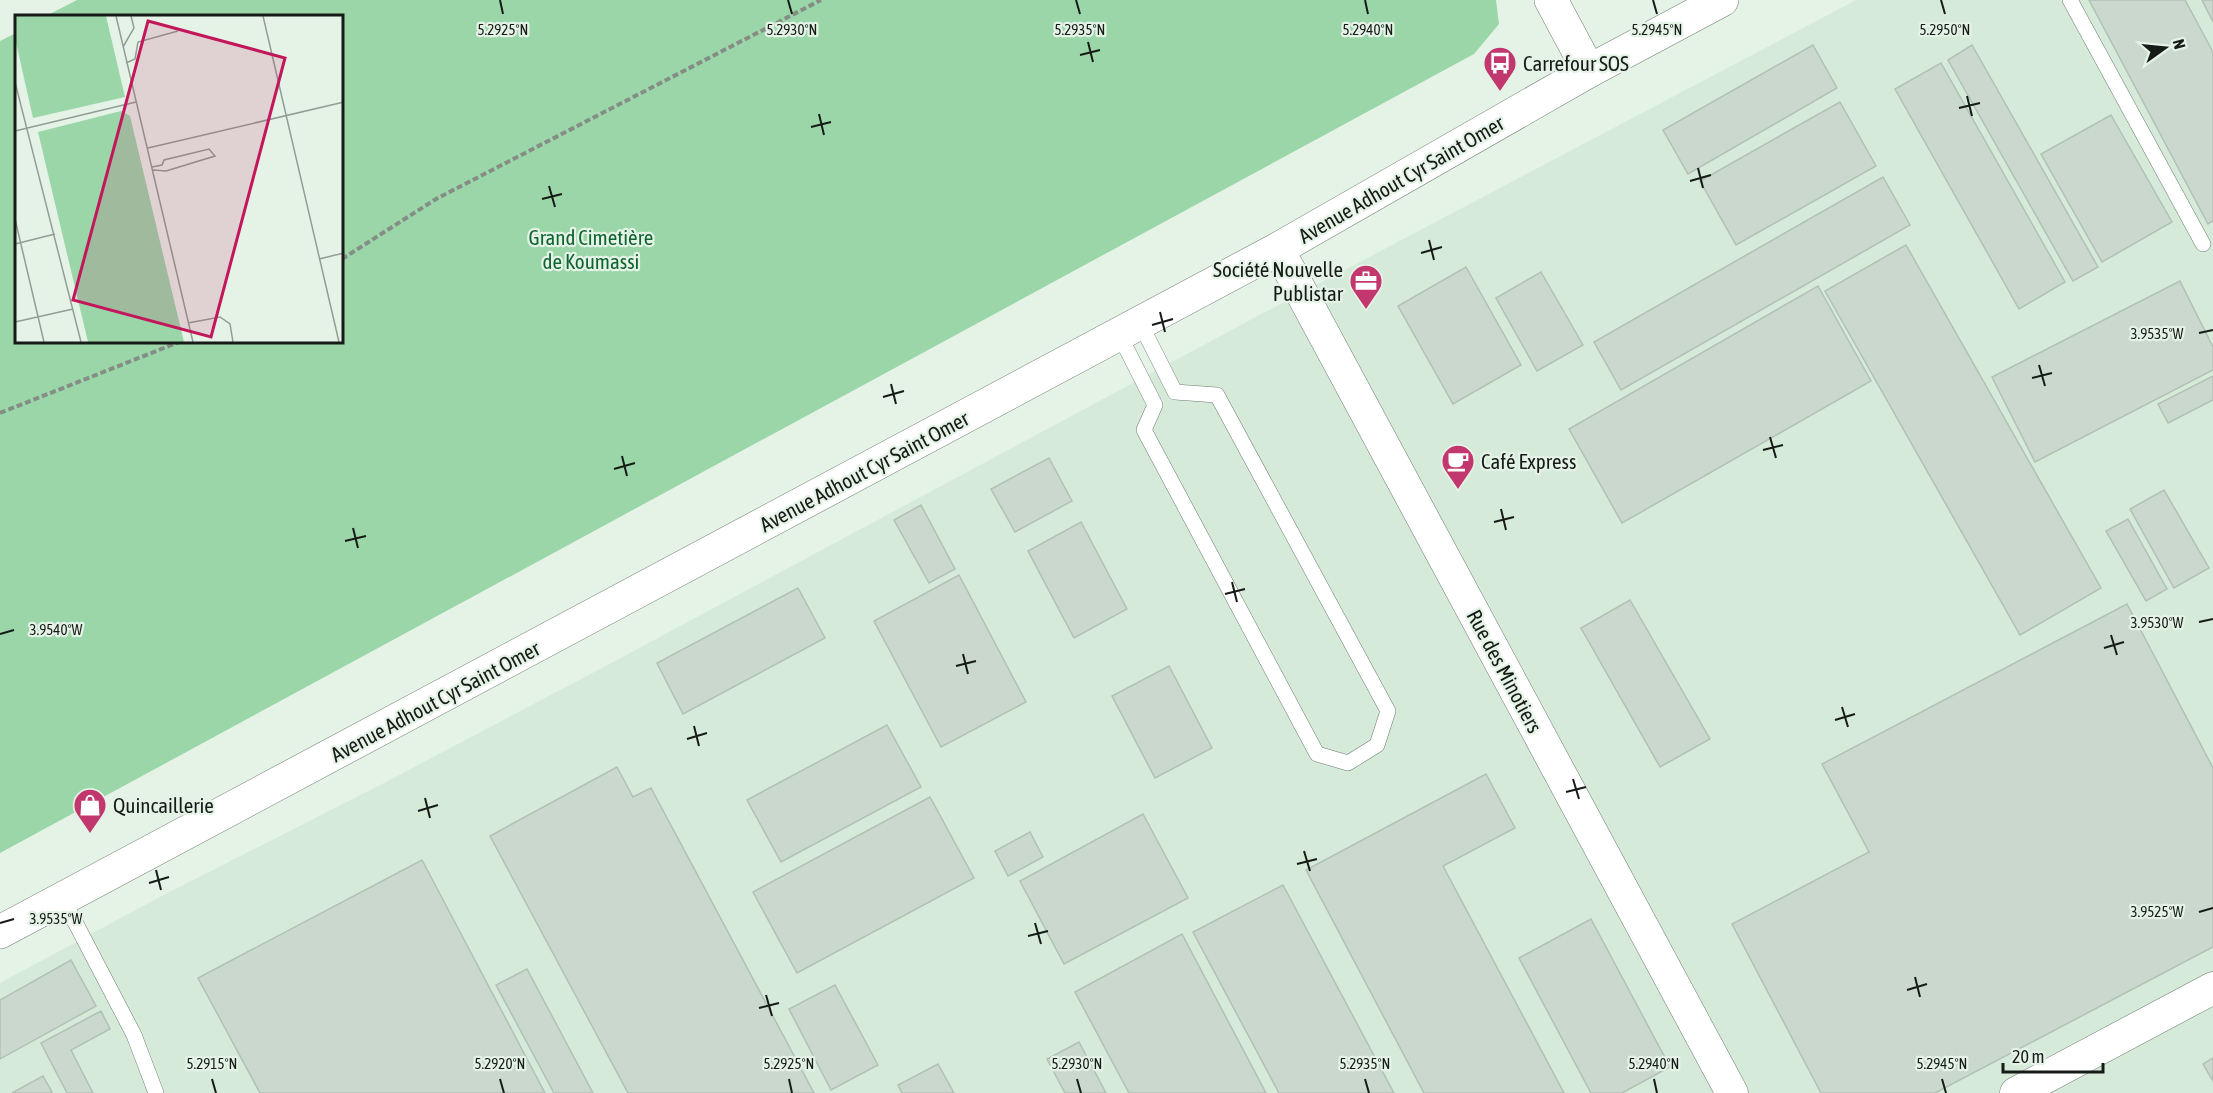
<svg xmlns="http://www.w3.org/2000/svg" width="2213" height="1093" font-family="'Asap Condensed',sans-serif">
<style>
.built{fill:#d5ead9}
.green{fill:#9bd6a9}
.building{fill:#cad8cd;stroke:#b2c0b5;stroke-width:1.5}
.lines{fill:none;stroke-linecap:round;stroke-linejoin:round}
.service-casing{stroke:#6f7c72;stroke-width:16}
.minor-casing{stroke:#6f7c72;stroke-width:33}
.tertiary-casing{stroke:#6f7c72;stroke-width:34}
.path{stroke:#858e86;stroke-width:4;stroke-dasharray:6 3;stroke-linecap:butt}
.service{stroke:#fff;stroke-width:15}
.minor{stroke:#fff;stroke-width:32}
.tertiary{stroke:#fff;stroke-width:33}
.ticks{fill:none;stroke:#161b17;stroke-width:2}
.labels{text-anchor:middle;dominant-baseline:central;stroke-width:4.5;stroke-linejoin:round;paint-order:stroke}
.poi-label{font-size:21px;fill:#161b17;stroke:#e5f3e7;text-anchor:start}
.street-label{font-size:21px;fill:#161b17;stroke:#e5f3e7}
.park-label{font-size:21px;fill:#0f6532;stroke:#e5f3e7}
.inset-road{fill:none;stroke:#929d94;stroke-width:1.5}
.view{fill:#c2185b;fill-opacity:0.15;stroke:#c2185b;stroke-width:3}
.inset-edge{fill:none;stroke:#161b17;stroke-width:3}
.ticks-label{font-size:15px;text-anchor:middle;fill:#161b17;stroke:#e5f3e7;stroke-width:4.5;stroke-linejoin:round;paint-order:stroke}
</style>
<rect width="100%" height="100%" fill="#e5f3e7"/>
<polygon class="built" points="1856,0 2213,0 2213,1093 0,1093 0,983 156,899 382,784 602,668 1267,311"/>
<polygon class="green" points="77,0 1496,0 1499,24 1474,54 0,853 0,41 16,33 16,342 342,342 342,16 46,16"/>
<g class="building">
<polygon points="2089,0 2185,0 2213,52 2213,221 2208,224"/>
<polygon points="2202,0 2213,0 2213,22"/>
<polygon points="1813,45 1837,88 1688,174 1663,130"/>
<polygon points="1972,45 2098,267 2073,281 1948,60"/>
<polygon points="1941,63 2065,282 2019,309 1895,89"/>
<polygon points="1840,102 1876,166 1736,245 1700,181"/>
<polygon points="2111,115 2172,222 2102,262 2041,154"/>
<polygon points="1883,177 1910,225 1621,390 1594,342"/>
<polygon points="1906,245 2101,588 2020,635 1825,291"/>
<polygon points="1466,267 1521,365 1453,404 1398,306"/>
<polygon points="1541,272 1583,345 1537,371 1496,298"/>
<polygon points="2180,281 2213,347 2213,370 2035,462 1992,377"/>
<polygon points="1818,286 1871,381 1622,523 1569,429"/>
<polygon points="2213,376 2213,400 2168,423 2158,404"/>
<polygon points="1049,458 1072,501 1015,532 991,489"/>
<polygon points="2164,490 2209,568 2174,588 2130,509"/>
<polygon points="921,505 955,569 929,583 894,520"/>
<polygon points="2128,519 2167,589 2146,601 2106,531"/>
<polygon points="1081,522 1127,609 1074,638 1028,551"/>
<polygon points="959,575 1026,702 941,747 874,621"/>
<polygon points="798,588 825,638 683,714 657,663"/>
<polygon points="1630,600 1710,739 1660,767 1581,628"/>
<polygon points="2127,604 2213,768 2213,947 1935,1093 1821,1093 1732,924 1869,852 1822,764"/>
<polygon points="1169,666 1212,748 1155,778 1112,696"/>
<polygon points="887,725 921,787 781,862 747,800"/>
<polygon points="617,767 633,797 651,788 814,1093 628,1093 490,836"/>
<polygon points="1486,774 1515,828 1443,866 1564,1093 1424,1093 1306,870"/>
<polygon points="930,797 974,878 797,973 753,892"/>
<polygon points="1143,814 1188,898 1064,964 1020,881"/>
<polygon points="1030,832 1043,857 1008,876 995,851"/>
<polygon points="422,860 545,1093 260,1093 198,978"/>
<polygon points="1283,885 1394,1093 1279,1093 1193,932"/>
<polygon points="1591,919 1670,1067 1622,1093 1591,1093 1519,958"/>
<polygon points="1182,934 1266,1093 1129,1093 1075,992"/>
<polygon points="71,960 96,1006 0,1059 0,1000"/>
<polygon points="527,969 593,1093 554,1093 496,985"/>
<polygon points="835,985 878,1065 831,1090 789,1009"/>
<polygon points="101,1011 110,1029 71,1050 93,1093 67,1093 41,1043"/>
<polygon points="1079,1042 1106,1093 1065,1093 1047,1059"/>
<polygon points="2213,1058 2213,1081 2203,1064"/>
<polygon points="938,1064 954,1093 902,1093 898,1085"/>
<polygon points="43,1076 52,1092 50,1093 12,1093"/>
</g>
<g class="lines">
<defs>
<g id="service">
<polyline points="2070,0 2203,244"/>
<polyline points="1119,334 1155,405 1144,430 1317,754 1348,763 1377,745 1388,711 1217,395 1175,392 1140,323"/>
<polyline points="63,899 134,1035 156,1093"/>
</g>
<g id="minor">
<polyline points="1278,249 1732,1093"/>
<polyline points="2016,1093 2213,988"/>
</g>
<g id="tertiary">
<polyline points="1551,0 1589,71"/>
<polyline points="0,932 1278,249 1589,71 1722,0"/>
</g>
</defs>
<use href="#service" class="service-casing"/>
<use href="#minor" class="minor-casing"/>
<use href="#tertiary" class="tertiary-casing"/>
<g class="path">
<polyline points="342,259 436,199 821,0"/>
<polyline points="0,413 179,342"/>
</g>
<use href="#service" class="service"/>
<use href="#minor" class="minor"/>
<use href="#tertiary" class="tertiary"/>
</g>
<path class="ticks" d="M500,0L503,14M788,0L792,14M1076,0L1080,14M1365,0L1368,14M1653,0L1657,14M1941,0L1945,14M1088,42L1093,62M1080,55L1100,50M1967,96L1972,116M1959,108L1980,103M819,114L824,135M811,127L831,122M1698,168L1703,188M1690,181L1711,175M549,186L555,207M542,199L562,194M1429,240L1434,260M1421,253L1442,247M1160,312L1165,332M1152,325L1173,319M2199,333L2213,330M2039,365L2045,386M2032,378L2052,373M891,384L896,404M883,397L904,391M1770,437L1776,458M1763,450L1783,445M622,456L627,476M614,469L635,463M1501,509L1506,530M1494,522L1514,517M353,528L358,548M345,541L366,536M1232,582L1237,602M1225,594L1245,589M2199,622L2213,619M0,634L14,630M2111,635L2117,655M2104,648L2124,642M963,654L968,674M956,666L976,661M1842,707L1848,727M1835,720L1855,714M694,726L699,746M687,739L707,733M1573,779L1579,799M1566,792L1586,787M425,798L430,818M418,811L438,805M1304,851L1310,871M1297,864L1317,859M156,870L161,890M149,883L169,877M2199,912L2213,908M0,923L14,919M1035,923L1041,944M1028,936L1048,931M1915,977L1920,997M1907,990L1927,984M766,995L772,1016M759,1008L779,1003M212,1079L216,1093M500,1079L504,1093M789,1079L792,1093M1077,1079L1081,1093M1365,1079L1369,1093M1654,1079L1657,1093M1942,1079L1946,1093"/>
<defs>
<symbol id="bus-pin" viewBox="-11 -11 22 30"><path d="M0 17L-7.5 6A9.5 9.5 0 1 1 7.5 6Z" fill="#c2376d" stroke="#e5f3e7"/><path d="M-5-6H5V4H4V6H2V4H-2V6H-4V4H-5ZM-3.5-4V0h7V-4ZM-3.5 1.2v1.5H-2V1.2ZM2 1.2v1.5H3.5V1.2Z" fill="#fff"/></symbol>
<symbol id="office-pin" viewBox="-11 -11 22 30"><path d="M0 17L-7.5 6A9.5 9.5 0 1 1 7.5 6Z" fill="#c2376d" stroke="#e5f3e7"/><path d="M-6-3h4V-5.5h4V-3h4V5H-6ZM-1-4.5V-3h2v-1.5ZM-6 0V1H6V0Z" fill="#fff"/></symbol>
<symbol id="cafe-pin" viewBox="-11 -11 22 30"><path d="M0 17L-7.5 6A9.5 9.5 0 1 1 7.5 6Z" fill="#c2376d" stroke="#e5f3e7"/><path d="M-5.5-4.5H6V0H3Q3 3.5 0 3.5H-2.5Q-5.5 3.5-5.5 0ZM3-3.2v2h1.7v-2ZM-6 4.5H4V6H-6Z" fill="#fff"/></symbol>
<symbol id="shop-pin" viewBox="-11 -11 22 30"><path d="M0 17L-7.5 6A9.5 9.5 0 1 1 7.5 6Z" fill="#c2376d" stroke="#e5f3e7"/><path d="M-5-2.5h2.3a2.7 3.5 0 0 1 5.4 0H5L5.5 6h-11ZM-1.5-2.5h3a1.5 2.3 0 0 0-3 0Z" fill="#fff"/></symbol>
</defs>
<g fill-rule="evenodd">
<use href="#bus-pin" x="1481" y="44" width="38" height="52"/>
<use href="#office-pin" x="1347" y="262" width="38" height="52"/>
<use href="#cafe-pin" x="1439" y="442" width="38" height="52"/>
<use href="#shop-pin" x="71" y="786" width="38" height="52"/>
</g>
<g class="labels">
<g class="poi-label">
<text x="1523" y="63">Carrefour SOS</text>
<text x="1343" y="269" text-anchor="end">Société Nouvelle<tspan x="1343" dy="24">Publistar</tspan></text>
<text x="1481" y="461">Café Express</text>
<text x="113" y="805">Quincaillerie</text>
</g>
<g class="street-label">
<text transform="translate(1401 179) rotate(-30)">Avenue Adhout Cyr Saint Omer</text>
<text transform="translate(864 471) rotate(-28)">Avenue Adhout Cyr Saint Omer</text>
<text transform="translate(1505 671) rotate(62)">Rue des Minotiers</text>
<text transform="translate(435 701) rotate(-28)">Avenue Adhout Cyr Saint Omer</text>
</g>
<g class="park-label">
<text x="591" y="237">Grand Cimetière<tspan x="591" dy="24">de Koumassi</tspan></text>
</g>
</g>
<g transform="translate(15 15)">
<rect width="328" height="328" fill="#e5f3e7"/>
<path d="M0,1H91L110,82L18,103L0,23ZM106,96L115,101L169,327H73L23,117Z" fill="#9bd6a9"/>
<path class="inset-road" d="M101,1L178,327M248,1L324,327M108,32L119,13L116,1M111,48L120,44L123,27L163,16M0,67L66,327M0,116L121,87M133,133L329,87M137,152L147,150L149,145L194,134L200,141L151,156L138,155M0,204L29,327M0,229L40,219M304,244L329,238M0,307L58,294M173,308L205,302L215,309L218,327"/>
<path class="view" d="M133,6L270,43L196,322L58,285Z"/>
<rect width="328" height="328" class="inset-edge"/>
</g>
<g class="ticks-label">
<text x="503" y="35">5.2925°N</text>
<text x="792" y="35">5.2930°N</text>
<text x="1080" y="35">5.2935°N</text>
<text x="1368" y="35">5.2940°N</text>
<text x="1657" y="35">5.2945°N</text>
<text x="1945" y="35">5.2950°N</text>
<text x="2157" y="339">3.9535°W</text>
<text x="2157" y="628">3.9530°W</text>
<text x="56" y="635">3.9540°W</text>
<text x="2157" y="917">3.9525°W</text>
<text x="56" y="924">3.9535°W</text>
<text x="212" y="1069">5.2915°N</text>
<text x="500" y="1069">5.2920°N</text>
<text x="789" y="1069">5.2925°N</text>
<text x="1077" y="1069">5.2930°N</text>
<text x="1365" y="1069">5.2935°N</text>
<text x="1654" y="1069">5.2940°N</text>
<text x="1942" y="1069">5.2945°N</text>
</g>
<g transform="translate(2165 48) rotate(75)" stroke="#e5f3e7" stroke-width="4.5" paint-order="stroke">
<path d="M0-4.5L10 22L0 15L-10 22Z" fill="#161b17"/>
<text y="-9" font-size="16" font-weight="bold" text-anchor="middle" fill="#161b17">N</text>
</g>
<path d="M2003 1063v9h100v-9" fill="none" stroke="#161b17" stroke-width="3"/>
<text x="2012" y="1063" font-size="18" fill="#161b17" stroke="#e5f3e7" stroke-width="4.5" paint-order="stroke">20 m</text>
</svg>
